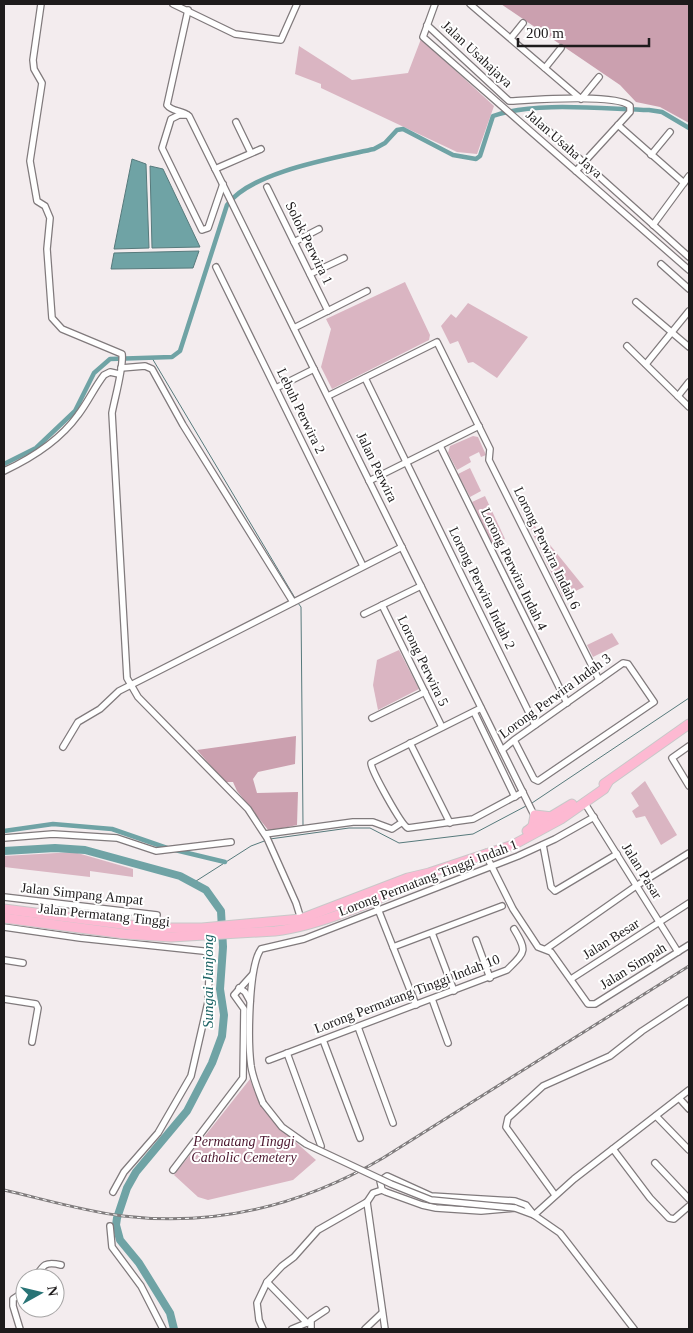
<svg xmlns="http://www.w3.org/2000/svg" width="693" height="1333" font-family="'Times New Roman',serif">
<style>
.green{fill:#dab5c2}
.forest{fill:#cba0af}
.water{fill:#6fa3a5;stroke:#577a7c}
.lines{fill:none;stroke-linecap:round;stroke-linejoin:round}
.stream{stroke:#577a7c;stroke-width:1}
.canal{stroke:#6fa3a5;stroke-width:4.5}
.river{stroke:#6fa3a5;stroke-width:8}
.minor-casing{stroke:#807a7c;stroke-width:8}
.highway-casing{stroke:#c9c8c9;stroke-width:11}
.minor{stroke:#fff;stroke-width:5.5}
.highway{stroke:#fdb9d2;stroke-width:9}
.rail-casing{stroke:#817d7e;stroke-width:3}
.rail{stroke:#fff;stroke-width:1;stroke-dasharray:4;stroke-linecap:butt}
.minor-bridge-casing{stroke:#807a7c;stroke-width:8;stroke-linecap:butt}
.minor-bridge{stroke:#fff;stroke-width:5.5}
.labels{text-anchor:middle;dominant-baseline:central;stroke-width:4;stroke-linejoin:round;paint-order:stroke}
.street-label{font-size:14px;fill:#1e1b1c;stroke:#fff}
.park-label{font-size:14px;font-style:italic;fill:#4c172f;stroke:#fff}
.water-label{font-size:15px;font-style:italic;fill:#1c6365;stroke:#fff}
</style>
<rect width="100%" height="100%" fill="#f3ecee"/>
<g class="green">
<polygon points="421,39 494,106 477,154 457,152 321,88 321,84 295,74 299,46 352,80 408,73"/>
<polygon points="405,282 430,335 429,340 332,389 321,367 331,329 326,319"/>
<polygon points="468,303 528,337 497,378 473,362 468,363 458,341 450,344 441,326 451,314 456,318"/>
<polygon points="473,436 478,437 486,455 481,457 479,452 469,457 471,462 457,470 448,453 450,446"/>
<polygon points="470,468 481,491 470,497 458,474"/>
<polygon points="485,496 505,539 493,545 472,502"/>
<polygon points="521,509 584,587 563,597"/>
<polygon points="612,633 619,644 593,657 587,645"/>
<polygon points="399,650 419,689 378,710 373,685 377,660"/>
<polygon points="645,781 677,835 661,845 645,816 636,818 632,811 639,806 631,793"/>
<polygon points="74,852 133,869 133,877 90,871 90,877 4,867 4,856"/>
<path d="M250,1079C261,1114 289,1136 316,1160L293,1180L208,1200L198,1197L174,1175Z"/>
</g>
<g class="forest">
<polygon points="501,4 689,4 689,123 660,107 636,102 620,85"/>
<polygon points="296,736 295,764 258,772 253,779 257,793 298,792 297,825 269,831 237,791 233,782 225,782 197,750"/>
</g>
<g class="water">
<polygon points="132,159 146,164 149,248 114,249"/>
<polygon points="150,166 163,169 200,247 152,248"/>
<polygon points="199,251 193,268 111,269 114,253"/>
</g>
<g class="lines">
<g class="stream">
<polyline points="152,358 295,598"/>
<polyline points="298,603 301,607 303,825"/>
<polyline points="532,803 689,698"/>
<polyline points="270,839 349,828 370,828 399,843 473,834 526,806"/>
<polyline points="193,883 251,846 267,840"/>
</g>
<g class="canal">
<path d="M4,464L36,448L75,411L94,373L110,359L172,357L180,351L227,205C250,172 334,158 374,149L385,143L397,130L403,129L453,155L476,159L480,156L493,116C534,101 604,109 649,110L662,112L689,128"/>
<polyline points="4,831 53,824 112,829 167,848"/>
<polyline points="175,850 225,862"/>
</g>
<polyline class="river" points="4,851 55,848 85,850 180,876 206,890 221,911 223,947 220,989 224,1015 222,1036 212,1063 187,1111 136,1172 127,1188 117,1218 116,1225 120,1240 139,1263 170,1313 174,1329"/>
<defs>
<g id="minor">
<path d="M41,4L33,60L34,69L42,83L30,161L37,201L45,206L50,218L47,249L52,318L62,329L122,354C124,366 115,397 112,413L127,678L138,697L248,809L267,838L296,903L301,919"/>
<polyline points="173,4 235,34 281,40 297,4"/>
<polyline points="435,4 423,37 689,270"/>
<polyline points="470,4 581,99 599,77"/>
<path d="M188,10L167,105C172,112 182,110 189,116L535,817"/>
<path d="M427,25L509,101C531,100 616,93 630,106V112L576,171"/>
<polyline points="511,38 523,23"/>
<polyline points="545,68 561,48"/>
<polyline points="187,115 179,115 171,119 162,148 202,230 208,228 223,184"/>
<polyline points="236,122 251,153"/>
<polyline points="542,125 689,257"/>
<polyline points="618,125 684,183"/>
<polyline points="651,155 670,132"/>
<polyline points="215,169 261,149"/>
<polyline points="267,187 328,311"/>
<polyline points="653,225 689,176"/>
<polyline points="294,242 319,229"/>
<polyline points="661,264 689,289"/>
<polyline points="216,267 363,566"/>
<polyline points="310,274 344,258"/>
<polyline points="636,302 689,347"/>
<polyline points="294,328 367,291"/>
<polyline points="627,346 689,407"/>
<polyline points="646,364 689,311"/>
<polyline points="121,368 145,366 152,369 183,425 293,602"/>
<polyline points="365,378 535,725"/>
<polyline points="276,388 314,369"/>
<polyline points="328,396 437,342 490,449 489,460 599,680"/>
<polyline points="678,396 689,382"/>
<polyline points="440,446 567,703"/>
<path d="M4,471C32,458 60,440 78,415C88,402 94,388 104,375L110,372L119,374"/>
<polyline points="369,481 479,426"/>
<polyline points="382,605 442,727"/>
<polyline points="364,614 421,586"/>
<path d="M481,708L371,763C371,770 401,825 408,828L473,819L523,792"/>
<polyline points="474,712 515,797"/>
<polyline points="372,718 425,692"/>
<polyline points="410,743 450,823"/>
<polyline points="689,746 672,758 689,786"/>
<polyline points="63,747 78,722 100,709 119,691 402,547"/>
<polyline points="502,750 514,740 623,663 628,664 654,702 538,781 534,779 514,740"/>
<polyline points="584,802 678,952"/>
<polyline points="265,834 353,822 373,822 392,829 401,823"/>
<polyline points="4,838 53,834 117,838 156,851 231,842"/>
<polyline points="543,845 551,887 555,891 617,854"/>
<polyline points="485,853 513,909 538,947 551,952 588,1004 595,1004 689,945"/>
<polyline points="4,897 157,915"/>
<polyline points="374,899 416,1005"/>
<polyline points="4,927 80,938 203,951 210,954 208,1002 191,1076 158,1133 124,1172 113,1192"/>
<polyline points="432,933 454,991"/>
<polyline points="476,940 490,978"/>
<polyline points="393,947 502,906"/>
<polyline points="546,949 636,886 689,853"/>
<polyline points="4,960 23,963"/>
<polyline points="571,979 689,903"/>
<polyline points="239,988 245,992 250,1001"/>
<polyline points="4,999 36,1004 38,1008 32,1042"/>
<polyline points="432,999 448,1043"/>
<polyline points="358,1027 393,1123"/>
<polyline points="323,1040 360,1138"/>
<polyline points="287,1053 321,1146"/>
<path d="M269,1060L507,970C525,952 528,952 514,929"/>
<polyline points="679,1098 689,1109"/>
<path d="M263,1103C258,1090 253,1079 251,1066C248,1043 248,967 261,949L304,939L518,856L555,839L594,817"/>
<polyline points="656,1116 689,1150"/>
<polyline points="613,1149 650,1198 669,1218 674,1219 689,1206"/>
<polyline points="655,1163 689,1199"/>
<polyline points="173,1170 243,1078 244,1009 234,995 252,975"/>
<polyline points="555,1195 506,1127 508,1118 543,1086 610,1056 642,1031 689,1000"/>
<polyline points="367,1202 385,1329"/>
<polyline points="534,1215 526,1205 515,1201 431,1196 387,1176 380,1181 382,1190 386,1192 422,1205 436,1208 481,1211 515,1208 534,1215 560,1233 634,1329"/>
<polyline points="534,1215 574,1179 689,1090"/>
<polyline points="110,1226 112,1247 141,1286 163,1329"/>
<path d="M35,1278C43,1265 45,1261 61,1265"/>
<polyline points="267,1282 307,1323"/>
<polyline points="20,1329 13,1306 13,1299 25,1291"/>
<polyline points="263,1329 259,1320 257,1303 267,1282 282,1266 294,1257 318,1230 367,1202 373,1193 382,1190"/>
<polyline points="292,1329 309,1322"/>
<polyline points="311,1329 311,1320 326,1310"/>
<polyline points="365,1329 382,1313"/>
</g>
<g id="highway">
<polyline points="604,784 689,724"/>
<polyline points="529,830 533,826 535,815 552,817"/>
<polyline points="527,831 572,804"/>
<polyline points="4,909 153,928 202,928 301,919 408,878 429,873 513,845 561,819 604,789 608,782"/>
<path d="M4,918L125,934L171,937L275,931C315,927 384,899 420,878"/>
</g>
</defs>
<use href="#minor" class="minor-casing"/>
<use href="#highway" class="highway-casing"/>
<use href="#minor" class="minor"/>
<use href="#highway" class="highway"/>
<defs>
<path id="rail" d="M4,1190C43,1199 83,1211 123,1216C215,1227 303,1205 383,1158L689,966"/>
</defs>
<use href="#rail" class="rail-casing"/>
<use href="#rail" class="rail"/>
<defs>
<polyline id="minor-bridge" points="263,1103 282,1127 306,1144 391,1184 431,1200 515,1208"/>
</defs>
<use href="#minor-bridge" class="minor-bridge-casing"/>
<use href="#minor-bridge" class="minor-bridge"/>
</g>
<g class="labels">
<g class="street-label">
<text transform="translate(477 54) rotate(43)">Jalan Usahajaya</text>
<text transform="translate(564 144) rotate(41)">Jalan Usaha Jaya</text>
<text transform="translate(309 243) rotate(64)">Solok Perwira 1</text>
<text transform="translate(301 411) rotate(64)">Lebuh Perwira 2</text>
<text transform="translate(377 467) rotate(64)">Jalan Perwira</text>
<text transform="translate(547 548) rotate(64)">Lorong Perwira Indah 6</text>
<text transform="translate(514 569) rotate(64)">Lorong Perwira Indah 4</text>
<text transform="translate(482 588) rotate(64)">Lorong Perwira Indah 2</text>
<text transform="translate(423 661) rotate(64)">Lorong Perwira 5</text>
<text transform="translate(555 696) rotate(-36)">Lorong Perwira Indah 3</text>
<text transform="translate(642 871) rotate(58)">Jalan Pasar</text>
<text transform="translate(428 878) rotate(-21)">Lorong Permatang Tinggi Indah 1</text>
<text transform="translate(82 894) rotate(6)">Jalan Simpang Ampat</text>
<text transform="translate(104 915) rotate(6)">Jalan Permatang Tinggi</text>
<text transform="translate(611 939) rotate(-32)">Jalan Besar</text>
<text transform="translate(633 966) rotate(-32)">Jalan Simpah</text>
<text transform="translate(407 994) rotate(-21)">Lorong Permatang Tinggi Indah 10</text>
</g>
<g class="park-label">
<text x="244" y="1141">Permatang Tinggi<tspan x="244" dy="16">Catholic Cemetery</tspan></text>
</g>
<g class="water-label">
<text transform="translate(208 981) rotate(-90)">Sungai Junjong</text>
</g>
</g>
<rect width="693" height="1333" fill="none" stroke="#1e1b1c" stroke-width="10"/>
<g transform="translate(40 1293) rotate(82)"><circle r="24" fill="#ffffff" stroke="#a5a4a4"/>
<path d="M0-4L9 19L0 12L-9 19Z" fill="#297476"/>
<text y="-8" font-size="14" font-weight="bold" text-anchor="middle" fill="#1e1b1c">N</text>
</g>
<path d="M518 38v8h131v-8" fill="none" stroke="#1e1b1c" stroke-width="2.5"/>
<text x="526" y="38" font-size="15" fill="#1e1b1c" stroke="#ffffff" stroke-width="4" paint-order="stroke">200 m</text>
</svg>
